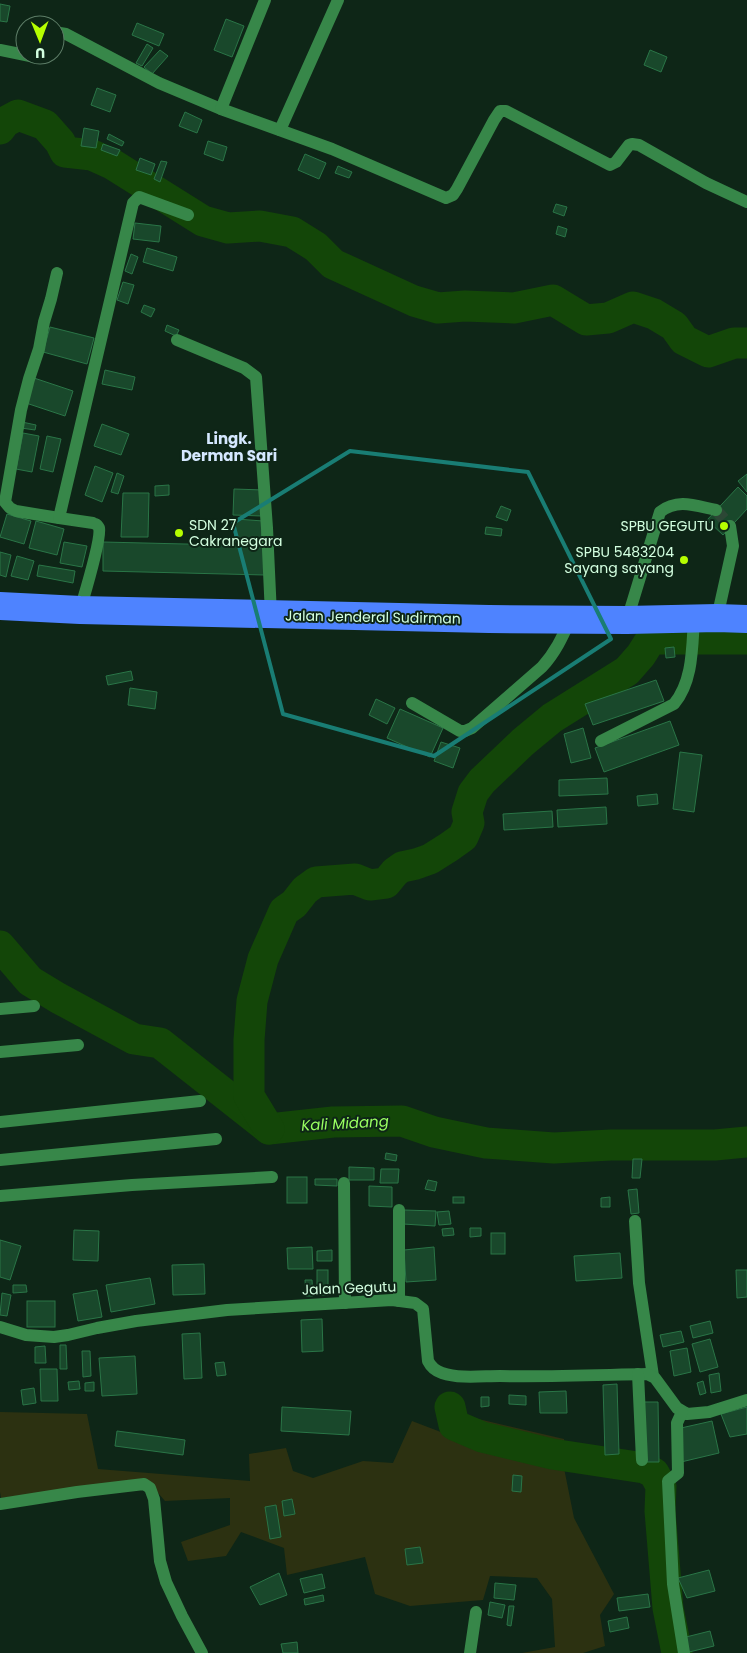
<svg xmlns="http://www.w3.org/2000/svg" width="747" height="1653" font-family="Poppins,sans-serif">
<style>
.green{fill:#2c3111}
.lines{fill:none;stroke-linecap:round;stroke-linejoin:round}
.river{stroke:#134608;stroke-width:31}
.building{fill:#19482b;stroke:#2a7547}
.minor-tunnel{stroke:#2c4735;stroke-width:12;stroke-dasharray:12 6;stroke-linecap:butt}
.minor{stroke:#378749;stroke-width:12}
.highway{stroke:#4e83ff;stroke-width:28}
.marked{fill:none;stroke:#197d74;stroke-width:4;stroke-linejoin:round}
.poi-dot{fill:#b6fe00;stroke:#0e2617;stroke-width:2}
.labels{text-anchor:middle;dominant-baseline:central;stroke-width:4;stroke-linejoin:round;paint-order:stroke}
.poi-label{font-size:14px;fill:#d3ffe0;stroke:#0e2617;text-anchor:end}
.street-label{font-size:14px;fill:#d3ffe0;stroke:#0e2617}
.neighbourhood-label{font-size:15px;font-weight:bold;fill:#d5e8ff;stroke:#0e2617}
.water-label{font-size:15px;font-style:italic;fill:#99ff61;stroke:#0e2617}
</style>
<rect width="100%" height="100%" fill="#0e2617"/>
<polygon class="green" points="0,1412 87,1414 98,1469 250,1481 249,1454 286,1448 293,1471 313,1478 363,1461 393,1463 412,1421 446,1434 474,1418 564,1439 564,1468 574,1518 614,1594 600,1615 605,1646 583,1653 522,1653 555,1647 552,1599 537,1578 490,1576 483,1600 410,1606 375,1594 365,1557 287,1575 284,1548 241,1532 226,1556 188,1561 181,1542 230,1525 230,1498 165,1501 146,1479 1,1498 0,1492"/>
<g class="lines">
<g class="river">
<polyline points="0,129 5,122 18,115 45,125 60,142 65,152 92,155 112,164 203,221 228,228 260,226 292,232 316,247 333,264 414,301 438,308 465,306 514,308 553,300 586,320 608,318 633,307 654,314 674,326 684,340 708,352 734,343 747,343"/>
<polyline points="0,946 30,981 58,998 134,1039 160,1043 269,1129 333,1122 402,1121 434,1132 486,1143 554,1148 611,1145 715,1145 747,1142"/>
<polyline points="269,1129 249,1096 249,1040 252,1001 263,959 284,911 294,904 305,890 316,882 355,879 370,885 386,883 395,872 402,867 416,864 430,859 449,847 463,837 469,823 467,812 473,793 482,781 523,742 552,718 627,671 641,655 651,639 747,639"/>
<polyline points="450,1407 454,1425 482,1437 552,1454 644,1468 654,1473 661,1486 660,1511 668,1608 677,1653"/>
</g>
</g>
<g class="building">
<polygon points="0,4 10,6 7,22 0,21"/>
<polygon points="226,19 244,26 232,57 214,50"/>
<polygon points="137,23 164,34 159,46 132,35"/>
<polygon points="147,44 153,48 142,66 136,63"/>
<polygon points="160,50 168,56 152,74 144,67"/>
<polygon points="650,50 667,57 661,72 644,65"/>
<polygon points="97,88 116,95 110,112 91,105"/>
<polygon points="185,112 202,120 197,133 179,126"/>
<polygon points="84,128 99,131 96,148 81,146"/>
<polygon points="109,134 124,142 122,146 107,139"/>
<polygon points="208,141 227,147 223,161 204,154"/>
<polygon points="103,144 120,150 117,156 101,150"/>
<polygon points="305,154 326,163 319,179 298,170"/>
<polygon points="140,158 155,164 151,175 136,170"/>
<polygon points="161,161 167,162 160,182 154,179"/>
<polygon points="338,166 352,172 349,178 335,173"/>
<polygon points="556,204 567,207 564,216 553,212"/>
<polygon points="135,223 161,226 159,242 133,239"/>
<polygon points="558,226 567,229 565,237 556,234"/>
<polygon points="147,248 177,257 173,271 143,262"/>
<polygon points="131,254 138,257 132,274 125,271"/>
<polygon points="123,282 134,285 128,304 117,300"/>
<polygon points="144,305 155,309 151,317 141,312"/>
<polygon points="167,325 179,330 176,336 165,331"/>
<polygon points="50,327 94,338 87,364 43,352"/>
<polygon points="105,370 135,377 132,390 102,384"/>
<polygon points="34,378 73,391 65,416 26,403"/>
<polygon points="22,422 36,425 35,430 21,428"/>
<polygon points="102,424 129,434 121,455 94,446"/>
<polygon points="23,433 39,436 32,472 16,469"/>
<polygon points="47,436 61,439 53,472 40,469"/>
<polygon points="95,466 113,473 102,502 85,495"/>
<polygon points="117,473 124,476 118,494 111,492"/>
<polygon points="747,474 747,492 738,481"/>
<polygon points="169,485 169,495 155,496 155,486"/>
<polygon points="738,487 747,496 747,509 723,535 707,520"/>
<polygon points="234,489 263,490 262,516 233,515"/>
<polygon points="123,493 149,493 148,537 121,537"/>
<polygon points="501,506 511,510 507,521 496,517"/>
<polygon points="7,514 31,521 24,544 0,537"/>
<polygon points="236,519 263,521 261,544 234,542"/>
<polygon points="36,521 64,529 57,555 29,548"/>
<polygon points="486,527 502,529 501,536 485,534"/>
<polygon points="64,542 87,546 82,567 60,563"/>
<polygon points="103,542 266,546 265,575 103,571"/>
<polygon points="0,552 11,555 6,577 0,575"/>
<polygon points="17,556 34,561 28,580 11,576"/>
<polygon points="39,565 75,571 73,583 37,576"/>
<polygon points="674,647 675,657 666,658 665,648"/>
<polygon points="131,671 133,680 108,685 106,676"/>
<polygon points="656,680 664,701 593,725 585,704"/>
<polygon points="130,688 157,692 155,709 128,705"/>
<polygon points="376,699 395,708 387,724 369,715"/>
<polygon points="400,709 443,728 430,757 387,738"/>
<polygon points="670,721 679,745 604,772 595,748"/>
<polygon points="583,728 591,758 571,763 564,734"/>
<polygon points="441,742 460,748 453,768 434,761"/>
<polygon points="680,752 702,755 694,812 673,809"/>
<polygon points="607,778 608,794 559,796 559,780"/>
<polygon points="657,794 658,804 638,806 637,796"/>
<polygon points="606,807 607,824 558,827 557,810"/>
<polygon points="552,811 553,827 504,830 503,814"/>
<polygon points="386,1153 397,1155 396,1161 385,1159"/>
<polygon points="633,1159 642,1159 640,1178 632,1178"/>
<polygon points="349,1167 374,1168 374,1180 349,1180"/>
<polygon points="381,1169 399,1169 398,1183 380,1183"/>
<rect x="287" y="1177" width="20" height="26"/>
<polygon points="315,1179 337,1179 337,1186 315,1185"/>
<polygon points="428,1180 437,1182 435,1191 425,1189"/>
<polygon points="369,1186 392,1187 392,1207 369,1206"/>
<polygon points="637,1189 639,1213 631,1214 628,1190"/>
<rect x="453" y="1197" width="11" height="6"/>
<polygon points="610,1197 610,1207 601,1207 601,1198"/>
<polygon points="404,1210 436,1211 435,1226 403,1224"/>
<polygon points="449,1211 451,1224 439,1225 437,1212"/>
<polygon points="453,1228 454,1235 443,1236 442,1229"/>
<polygon points="470,1228 481,1228 481,1236 470,1237"/>
<polygon points="74,1230 99,1231 98,1261 73,1260"/>
<rect x="491" y="1233" width="14" height="21"/>
<polygon points="0,1240 21,1246 10,1280 0,1277"/>
<polygon points="312,1247 313,1269 288,1269 287,1248"/>
<polygon points="434,1247 436,1280 406,1282 404,1250"/>
<polygon points="332,1250 332,1261 317,1261 317,1251"/>
<polygon points="620,1253 622,1278 576,1281 574,1256"/>
<polygon points="204,1264 205,1294 173,1295 172,1265"/>
<rect x="317" y="1270" width="11" height="25"/>
<polygon points="736,1270 747,1270 747,1297 737,1298"/>
<polygon points="150,1278 155,1304 111,1312 106,1285"/>
<polygon points="305,1280 312,1280 313,1296 306,1296"/>
<polygon points="13,1285 26,1285 27,1292 13,1293"/>
<polygon points="97,1290 102,1317 78,1321 73,1294"/>
<polygon points="2,1293 11,1295 7,1316 0,1315"/>
<rect x="27" y="1301" width="28" height="26"/>
<polygon points="322,1319 323,1351 302,1352 301,1320"/>
<polygon points="710,1321 713,1333 693,1338 690,1326"/>
<polygon points="681,1331 684,1342 663,1347 660,1335"/>
<polygon points="200,1333 202,1378 184,1379 182,1334"/>
<polygon points="710,1339 718,1367 700,1372 692,1344"/>
<polygon points="60,1345 66,1345 67,1369 60,1369"/>
<polygon points="45,1346 46,1363 35,1363 35,1347"/>
<polygon points="687,1348 691,1372 674,1376 670,1351"/>
<polygon points="82,1351 90,1351 91,1376 83,1377"/>
<polygon points="135,1356 137,1394 102,1396 99,1358"/>
<polygon points="224,1362 226,1375 217,1376 215,1363"/>
<polygon points="40,1369 57,1369 58,1401 41,1401"/>
<polygon points="719,1373 721,1391 711,1393 709,1375"/>
<polygon points="79,1381 80,1389 69,1390 68,1382"/>
<polygon points="703,1381 706,1393 700,1395 697,1383"/>
<polygon points="94,1382 94,1391 85,1391 85,1383"/>
<polygon points="617,1384 619,1454 605,1455 603,1385"/>
<polygon points="34,1388 36,1403 23,1405 21,1390"/>
<polygon points="566,1391 567,1413 540,1413 539,1392"/>
<polygon points="509,1395 526,1396 526,1405 509,1404"/>
<polygon points="481,1397 489,1397 489,1406 481,1407"/>
<polygon points="642,1402 658,1402 659,1462 642,1462"/>
<polygon points="282,1407 351,1411 349,1435 281,1431"/>
<polygon points="747,1407 747,1434 730,1437 721,1414"/>
<polygon points="712,1421 719,1453 681,1462 681,1428"/>
<polygon points="117,1431 185,1440 183,1455 115,1446"/>
<polygon points="513,1475 522,1476 521,1492 512,1491"/>
<polygon points="292,1499 295,1514 284,1516 282,1501"/>
<polygon points="276,1505 281,1537 270,1539 265,1507"/>
<polygon points="420,1547 423,1563 407,1565 405,1549"/>
<polygon points="709,1570 715,1591 687,1598 678,1578"/>
<polygon points="279,1573 287,1595 260,1605 250,1587"/>
<polygon points="322,1574 325,1588 304,1593 300,1579"/>
<polygon points="495,1583 516,1585 514,1600 494,1598"/>
<polygon points="648,1594 650,1607 619,1611 617,1598"/>
<polygon points="323,1595 324,1601 305,1605 304,1599"/>
<polygon points="490,1602 505,1605 502,1618 488,1615"/>
<polygon points="509,1606 514,1606 511,1626 507,1625"/>
<polygon points="627,1617 629,1628 610,1632 608,1621"/>
<polygon points="710,1631 714,1646 689,1652 686,1637"/>
<polygon points="297,1642 298,1653 283,1653 281,1644"/>
</g>
<g class="lines">
<polyline class="minor-tunnel" points="716,510 730,526"/>
<g class="minor">
<polyline points="55,38 60,33 66,34 159,83 221,109 332,149 446,198 453,195 457,189 494,120 500,111 506,111 610,165 616,162 629,145 632,144 639,145 706,183 747,202"/>
<polyline points="0,50 35,57 43,55"/>
<polyline points="221,109 265,0"/>
<polyline points="280,130 338,0"/>
<polyline points="57,273 51,299 44,322 39,349 29,379 21,410 5,502 10,508 16,511 59,518"/>
<polyline points="177,340 244,368 256,377 267,528 271,615"/>
<path d="M80,610C84,596 102,538 99,528C97,524 97,525 93,523L59,518L133,203L139,197L188,215"/>
<polyline points="717,618 733,546 730,526"/>
<path d="M627,620L660,512C678,498 696,506 716,510"/>
<path d="M412,703L460,731H465L472,728L542,667C555,653 562,638 570,620"/>
<path d="M601,741L674,704C693,681 692,648 694,619"/>
<polyline points="0,1009 34,1006"/>
<polyline points="0,1052 78,1045"/>
<polyline points="0,1122 200,1101"/>
<polyline points="0,1160 216,1139"/>
<polyline points="344,1183 345,1303"/>
<polyline points="0,1196 132,1185 272,1177"/>
<polyline points="635,1221 639,1283 653,1376"/>
<polyline points="399,1301 399,1210"/>
<path d="M0,1327L26,1335L54,1337L68,1335L97,1328L136,1321L227,1310L392,1300L415,1303L423,1309L428,1361C431,1367 436,1371 442,1373C460,1379 482,1376 500,1376C549,1377 598,1375 647,1374L655,1378L677,1408L687,1414L709,1412L747,1400"/>
<polyline points="638,1374 642,1460"/>
<polyline points="682,1412 677,1423 678,1473 668,1481 673,1584 684,1653"/>
<polyline points="0,1504 77,1492 144,1484 150,1488 154,1499 160,1561 166,1582 182,1616 202,1653"/>
<polyline points="470,1653 476,1612"/>
</g>
<polyline class="highway" points="0,606 80,610 489,619 627,620 717,618 747,619"/>
</g>
<path class="marked" d="M350,451L528,472L611,639L434,756L283,714L233,523Z"/>
<g class="poi-dot">
<circle cx="724" cy="526" r="5"/>
<circle cx="179" cy="533" r="5"/>
<circle cx="684" cy="560" r="5"/>
</g>
<g class="labels">
<g class="poi-label">
<text x="189" y="525" text-anchor="start">SDN 27<tspan x="189" dy="16">Cakranegara</tspan></text>
<text x="714" y="526">SPBU GEGUTU</text>
<text x="674" y="552">SPBU 5483204<tspan x="674" dy="16">Sayang sayang</tspan></text>
</g>
<g class="street-label">
<text transform="translate(373 617) rotate(1)">Jalan Jenderal Sudirman</text>
<text transform="translate(349 1288) rotate(-2)">Jalan Gegutu</text>
</g>
<g class="neighbourhood-label">
<text x="229" y="438">Lingk.<tspan x="229" dy="17">Derman Sari</tspan></text>
</g>
<g class="water-label">
<text transform="translate(345 1123) rotate(-3)">Kali Midang</text>
</g>
</g>
<g transform="translate(40 40) rotate(179)"><circle r="24" fill="#0e2617" stroke="#5d7d67"/>
<path d="M0-4L9 19L0 12L-9 19Z" fill="#b6fe00"/>
<text y="-8" font-size="14" font-weight="bold" text-anchor="middle" fill="#d3ffe0">U</text>
</g>
</svg>
